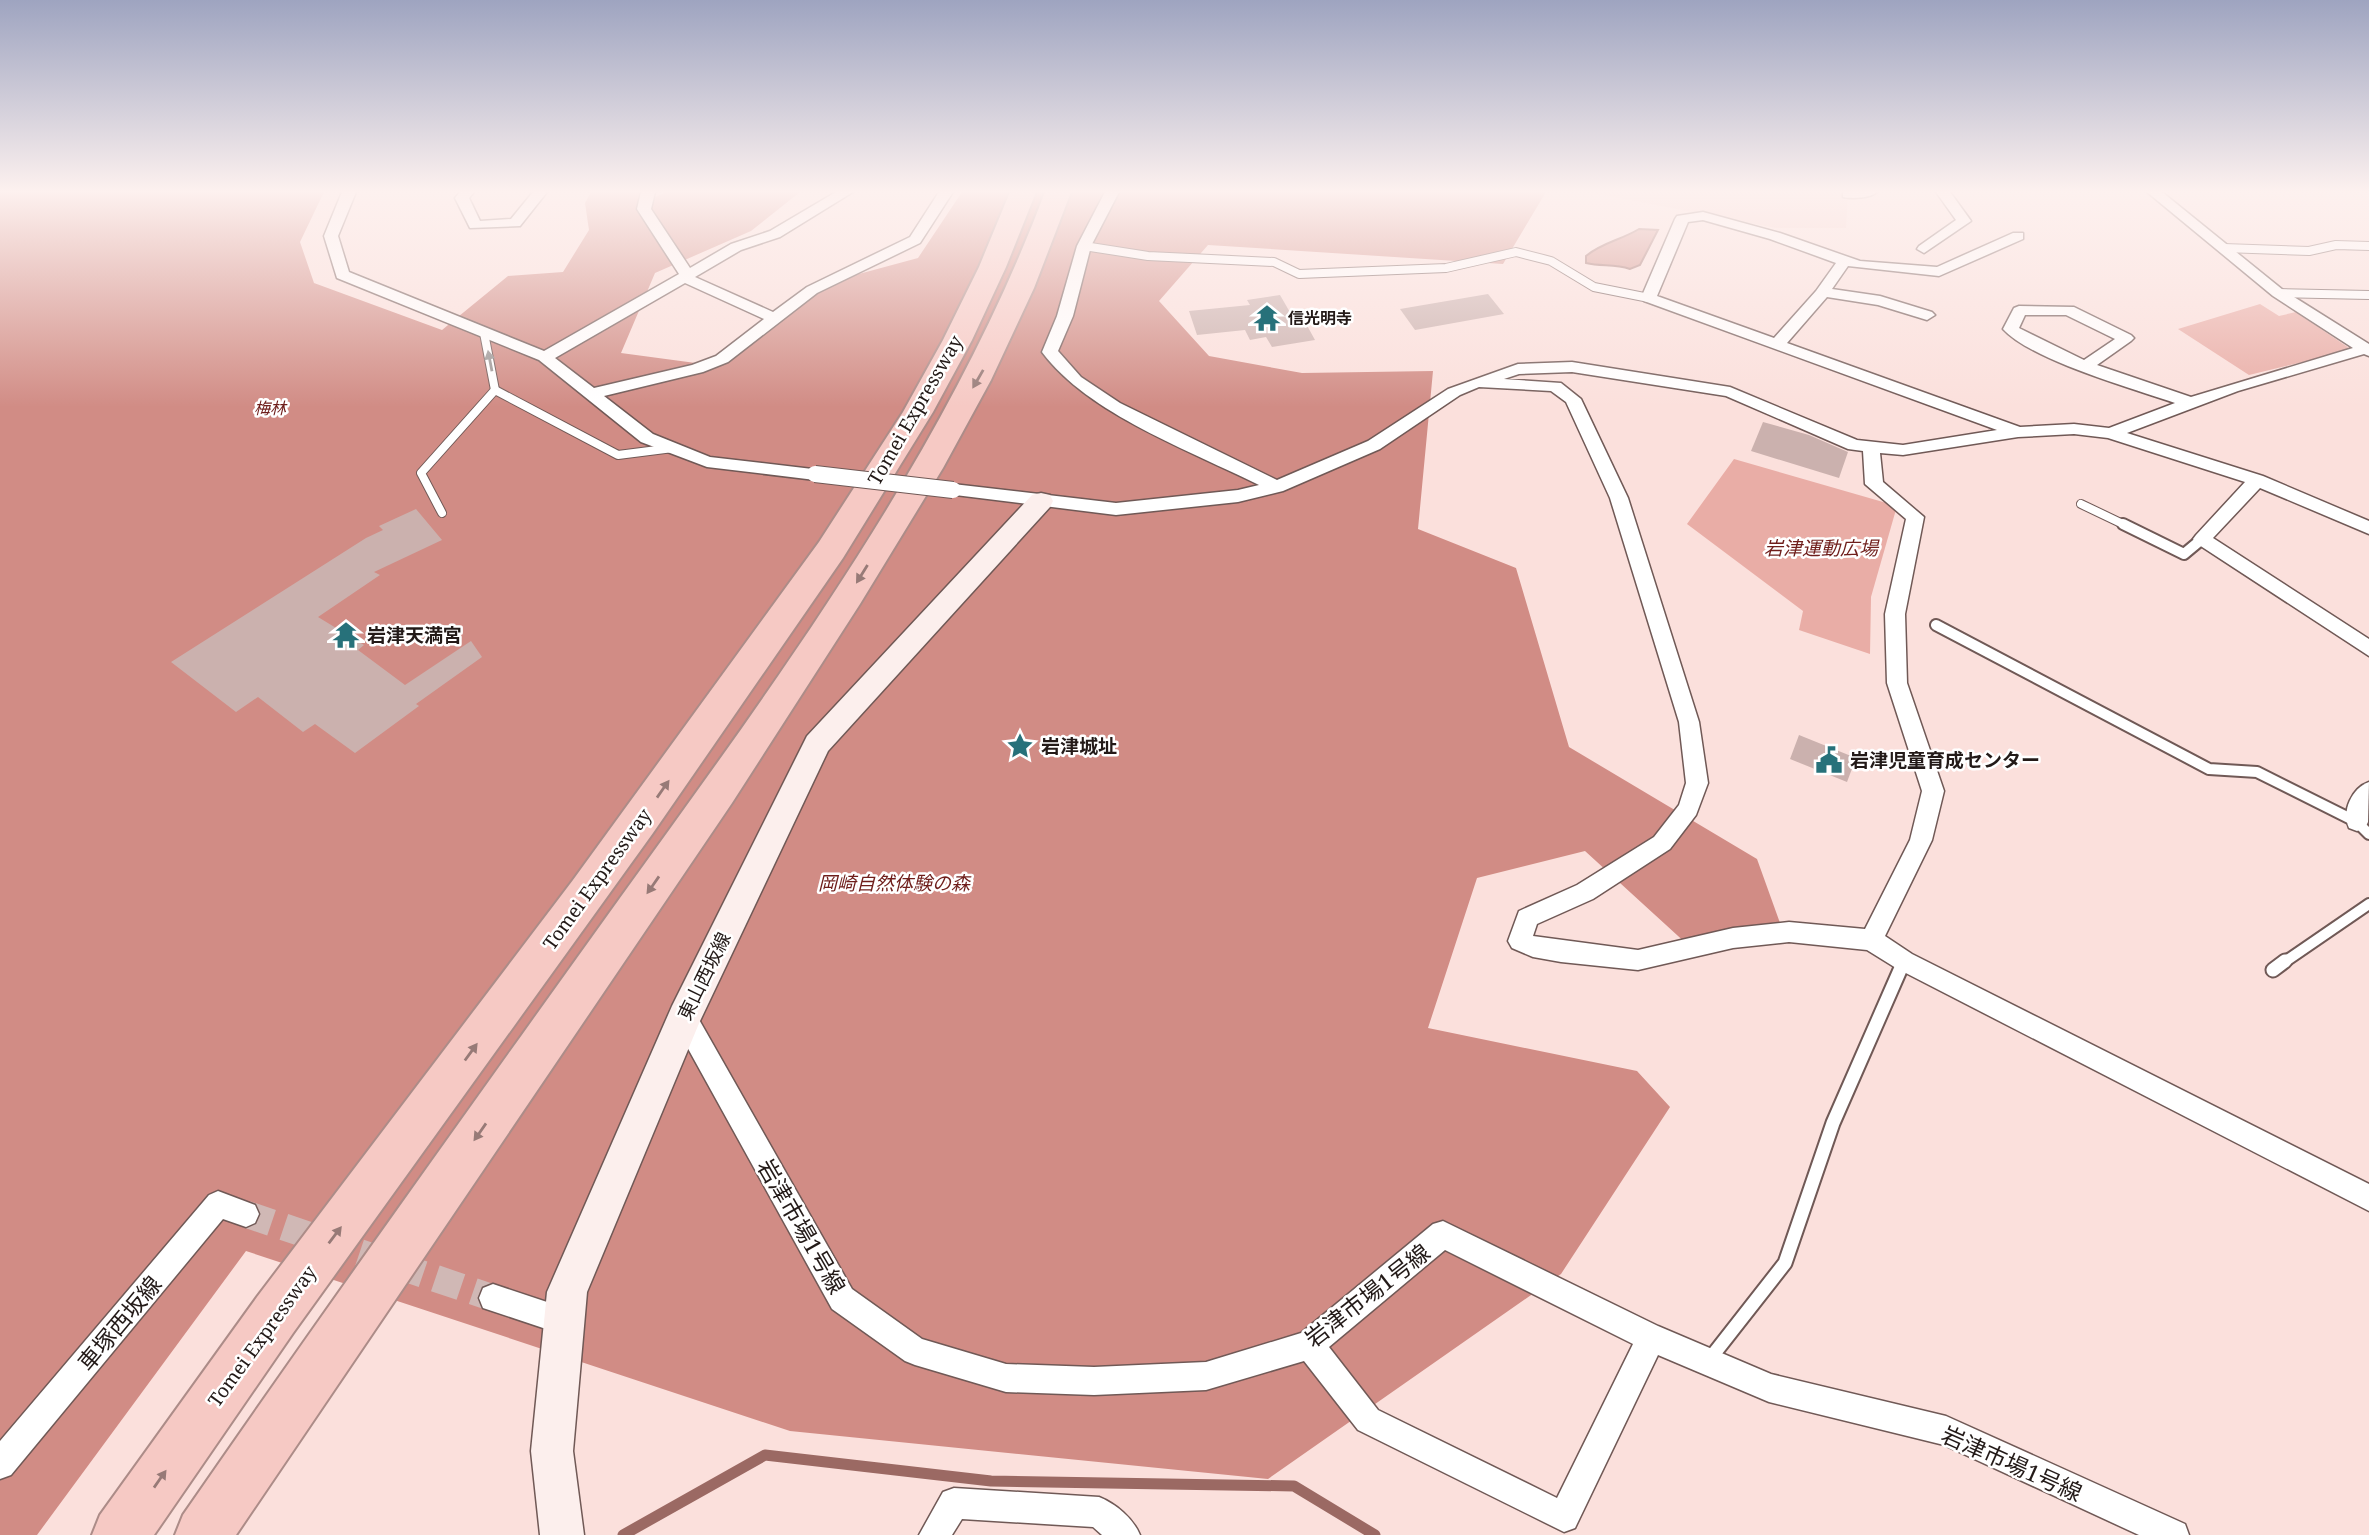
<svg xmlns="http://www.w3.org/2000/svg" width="2369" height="1535" font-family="'Noto Serif','Noto Sans JP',serif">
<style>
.built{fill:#f5d1cc}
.green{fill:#e9ada6}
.forest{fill:#d18c85}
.water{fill:#cf8b83;stroke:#9b6963;stroke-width:2}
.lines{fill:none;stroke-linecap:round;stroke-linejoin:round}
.stream{stroke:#9b6963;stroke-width:11}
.building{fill:#cbb1ae}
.street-tunnel{stroke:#d0b8b5;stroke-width:27;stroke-dasharray:27 13;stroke-linecap:butt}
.lane-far2-casing{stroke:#705956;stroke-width:10}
.lane-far1-casing{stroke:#705956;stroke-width:14}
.lane-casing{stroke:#705956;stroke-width:17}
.street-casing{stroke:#705956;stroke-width:3}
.secondary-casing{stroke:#705956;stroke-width:3}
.highway-casing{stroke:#ac8c88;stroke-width:4}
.lane-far2{stroke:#fff;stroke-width:8}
.lane-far1{stroke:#fff;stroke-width:10}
.lane{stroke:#fff;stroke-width:13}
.street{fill:#fff;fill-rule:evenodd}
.secondary{fill:#fcefed;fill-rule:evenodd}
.highway{fill:#f6c9c4;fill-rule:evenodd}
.street-bridge-casing{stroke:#705956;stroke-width:18;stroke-linecap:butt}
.street-bridge{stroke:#fff;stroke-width:16}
.oneway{fill:#9c9897}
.oneway2{fill:#977a77}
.labels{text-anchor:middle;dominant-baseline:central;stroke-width:5;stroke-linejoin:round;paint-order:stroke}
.far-poi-label{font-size:16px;font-weight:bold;fill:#231a18;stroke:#fff;text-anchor:start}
.far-park-label{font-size:16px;font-style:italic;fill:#6f1e1b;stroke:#fff}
.street-label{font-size:19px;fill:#231a18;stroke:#fff}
.park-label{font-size:19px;font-style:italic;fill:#6f1e1b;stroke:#fff}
.poi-label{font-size:19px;font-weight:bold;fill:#231a18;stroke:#fff;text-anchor:start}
.near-street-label{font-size:23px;fill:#231a18;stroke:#fff}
</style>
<rect width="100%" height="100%" fill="#fbe0dc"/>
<polygon class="built" points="1588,192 1848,192 1846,228 1776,228"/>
<g class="green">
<polygon points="2260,304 2279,316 2296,312 2352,350 2249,375 2178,329"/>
<polygon points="1734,459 1897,506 1871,597 1870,654 1799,630 1803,611 1687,524"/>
</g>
<polygon class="forest" points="0,192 324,192 300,242 314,283 442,330 508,276 563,272 589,230 585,203 591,192 647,192 655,197 667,192 800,192 751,231 655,273 621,353 703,364 807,288 918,258 962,192 1546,192 1503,264 1208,245 1159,301 1209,356 1302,373 1433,371 1418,529 1516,568 1569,747 1757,859 1784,934 1689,946 1585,851 1477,878 1428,1028 1637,1071 1670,1107 1561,1274 1268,1479 790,1431 246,1251 37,1535 0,1535"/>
<path class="water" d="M1639,229L1658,230L1640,265L1630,269C1614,263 1602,267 1586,263V256C1601,243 1621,240 1639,229Z"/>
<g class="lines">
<polyline class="stream" points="623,1535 765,1455 991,1481 1294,1486 1375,1535"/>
</g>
<g class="building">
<polygon points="1488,294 1504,314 1415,330 1400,309"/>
<polygon points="1280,295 1295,321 1304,320 1315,340 1272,347 1266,337 1250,340 1245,330 1197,335 1189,311 1250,305 1247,300"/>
<polygon points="1763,422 1809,435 1848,452 1839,478 1751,451"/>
<polygon points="416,509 442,540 374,572 380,575 318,617 364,645 358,650 405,685 471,641 482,657 416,704 419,706 355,753 315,724 303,732 258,697 236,712 171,662 366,538 383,530 379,526"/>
<polygon points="1799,735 1856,758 1847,782 1790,759"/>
</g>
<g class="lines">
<polyline class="street-tunnel" points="246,1214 493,1298"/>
<defs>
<g id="lane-far2">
<polyline points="1084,246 1148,256 1274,262 1299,274 1446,268 1516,252 1551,261 1594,287 1649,298"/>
<polyline points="2224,248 2309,251 2336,245 2369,246"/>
<polyline points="2278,293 2369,295"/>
<polyline points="484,333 495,390"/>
<polyline points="2081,504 2127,526"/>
<polyline points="442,513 421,473 495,390 618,455 673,448"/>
</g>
<g id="lane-far1">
<polyline points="2123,524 2184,554 2202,539"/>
<polyline points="1936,625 2209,769 2257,772 2357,822 2369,834"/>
<polyline points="2283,963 2369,904"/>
</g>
<g id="lane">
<polyline points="2273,970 2285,961"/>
<polyline points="1709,1360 1785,1263 1833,1123 1904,961"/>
</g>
<g id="street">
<path d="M342,192H356L338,236L349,272L544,351L679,274L637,209L641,192H655L651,209L690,268L731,244L770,231L836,192H853L780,237L741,250L695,277L773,312L807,287L910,237L939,192H953L920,243L817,293L728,362L703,372L604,396L653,434L710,457L821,470L824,474L821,478L815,480L707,467L641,442L539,360L337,278L324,236ZM685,283L764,319L716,356L692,365L594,388L555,358Z"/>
<polygon points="460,192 474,192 469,198 480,221 511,219 533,192 547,192 520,226 470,228 455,198"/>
<path d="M1105,192H1119L1091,246L1073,316L1058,351L1081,377L1120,403L1277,480L1368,441L1448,389L1518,364L1572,362L1730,387L1857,440L1903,445L1997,430L1644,301L1641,298L1675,219L1677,216L1703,212L1780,233L1860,261L1937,267L2013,233H2023V239L1939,276L1848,266L1832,289L1880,296L1932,312L1935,315L1927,320L1878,305L1827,297L1787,343L2020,427L2074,424L2109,428L2175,403C2134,389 2031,360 2003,329L2014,308L2019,306L2074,307L2131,335L2134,338L2131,341L2097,365L2191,397L2353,348L2273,296L2147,192H2162L2283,290L2369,344V356L2364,354L2238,391L2127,433L2263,476L2369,521V534L2260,488L2213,538L2369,639V656L2196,543L2193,539L2196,535L2245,482L2108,438L2074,434L2018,437L1903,455L1880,453L1883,482L1924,517L1905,614L1907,683L1944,791L1932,840L1885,936L1912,954L2369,1184V1211L1896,968L1867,950L1789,942L1733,948L1638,970L1561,962L1533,957L1512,948L1508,941L1519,911L1577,885L1654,837L1679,805L1686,783L1679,722L1610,498L1566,402L1551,391L1479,387L1460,395L1380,449L1283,491L1238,502L1116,515L947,494L944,490L947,486L953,484L1116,503L1238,490L1259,485C1191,451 1088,414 1042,352L1057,316L1077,246ZM1703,220L1770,239L1836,263L1816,291L1774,338L1657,296L1688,222ZM2025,315H2066L2115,339L2084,360L2019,328ZM1572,372L1726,396L1848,449L1863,451L1865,484L1906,519L1885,614L1887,683L1922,791L1910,840L1865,929L1789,922L1733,928L1638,950L1533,936L1537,924L1593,899L1670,849L1696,815L1708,783L1699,722L1628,498L1581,399L1561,383L1504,379L1519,374Z"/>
<path d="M1843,192H1877C1870,198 1853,199 1843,197Z"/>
<polygon points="1936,192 1950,192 1971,221 1924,253 1917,249 1919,246 1956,220"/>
<path d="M2369,782L2368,822L2365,828L2357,831L2349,828C2341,811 2352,788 2369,782Z"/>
<path d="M684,1006L693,1009L852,1289L922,1339L1006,1364L1094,1367L1206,1362L1301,1333L1433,1224L1443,1221L1658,1326L1771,1374L1946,1416L2185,1524L2189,1535H2139L1944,1445L1769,1402L1658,1355L1575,1528L1564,1532L1358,1430L1304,1361L1206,1390L1094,1395L1006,1392L915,1365L905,1361L832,1309L675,1025L672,1017L675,1009ZM1445,1250L1633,1344L1557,1498L1378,1410L1329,1347Z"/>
<polygon points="218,1191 255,1205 259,1214 255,1223 246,1227 223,1219 11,1475 0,1479 0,1441 209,1195"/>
<polygon points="493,1284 574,1311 578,1321 574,1331 564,1335 483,1308 479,1298 483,1288"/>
<path d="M954,1488L1099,1497C1116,1504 1133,1518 1140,1535H1102L1093,1527L962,1519L952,1535H919L943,1492Z"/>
</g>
<polygon id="secondary" points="1041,493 1050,495 1053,501 1050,507 828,751 700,1021 587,1292 573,1451 584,1535 540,1535 531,1451 547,1292 672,1006 807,736 1032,495"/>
<g id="highway">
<polygon points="1010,192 1036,192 1006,267 972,340 933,412 843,558 653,833 293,1333 154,1535 92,1535 100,1515 257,1297 573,880 819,542 903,412 943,340 979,267"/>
<path d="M1045,192H1071L1034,288L991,380L943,468L860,604L732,803L236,1535H175L183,1515C326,1308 473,1103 620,898C780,676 948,450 1045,192Z"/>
</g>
</defs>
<use href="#lane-far2" class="lane-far2-casing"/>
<use href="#lane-far1" class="lane-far1-casing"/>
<use href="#lane" class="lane-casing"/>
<use href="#street" class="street-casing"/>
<use href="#secondary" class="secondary-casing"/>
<use href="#highway" class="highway-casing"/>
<use href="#lane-far2" class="lane-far2"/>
<use href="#lane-far1" class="lane-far1"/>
<use href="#lane" class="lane"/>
<use href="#street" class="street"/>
<use href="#secondary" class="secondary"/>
<use href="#highway" class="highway"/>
<defs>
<polyline id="street-bridge" points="815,474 953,490"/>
</defs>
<use href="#street-bridge" class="street-bridge-casing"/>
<use href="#street-bridge" class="street-bridge"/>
</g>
<defs><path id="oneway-solid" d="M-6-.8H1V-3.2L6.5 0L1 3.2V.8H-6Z" transform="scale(1.75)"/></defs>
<use class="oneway" href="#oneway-solid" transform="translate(490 361) rotate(-101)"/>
<g class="oneway2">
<use href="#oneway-solid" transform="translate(978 379) rotate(120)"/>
<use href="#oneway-solid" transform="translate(862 574) rotate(122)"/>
<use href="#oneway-solid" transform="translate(663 789) rotate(-55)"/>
<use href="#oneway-solid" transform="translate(653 885) rotate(125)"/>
<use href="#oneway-solid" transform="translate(471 1052) rotate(-54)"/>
<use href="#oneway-solid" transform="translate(480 1132) rotate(125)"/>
<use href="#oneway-solid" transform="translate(335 1235) rotate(-53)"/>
<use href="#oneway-solid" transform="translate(160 1479) rotate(-55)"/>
</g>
<linearGradient id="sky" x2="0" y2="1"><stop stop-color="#9ea4c0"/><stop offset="0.47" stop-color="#fdf1ef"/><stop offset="1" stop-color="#fdf1ef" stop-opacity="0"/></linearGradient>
<rect width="2369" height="407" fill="url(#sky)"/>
<defs>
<symbol id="temple-bare" viewBox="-9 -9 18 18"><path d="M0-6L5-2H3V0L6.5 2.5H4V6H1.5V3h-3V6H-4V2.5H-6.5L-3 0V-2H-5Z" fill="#27717a" stroke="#fff" stroke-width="2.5" paint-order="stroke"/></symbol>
<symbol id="sight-bare" viewBox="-9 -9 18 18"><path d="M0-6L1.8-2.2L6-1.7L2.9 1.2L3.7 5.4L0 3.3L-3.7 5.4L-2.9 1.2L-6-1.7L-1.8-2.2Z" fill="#27717a" stroke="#fff" stroke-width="2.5" paint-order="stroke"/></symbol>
<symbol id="civic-bare" viewBox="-9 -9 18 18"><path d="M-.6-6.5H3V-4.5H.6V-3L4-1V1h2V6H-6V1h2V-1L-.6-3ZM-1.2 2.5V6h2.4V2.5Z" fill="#27717a" stroke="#fff" stroke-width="2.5" paint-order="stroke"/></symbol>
</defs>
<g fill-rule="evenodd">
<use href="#temple-bare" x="1248" y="299" width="38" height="38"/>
<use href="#temple-bare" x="327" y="616" width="38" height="38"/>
<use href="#sight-bare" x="1001" y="727" width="38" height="38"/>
<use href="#civic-bare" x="1810" y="741" width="38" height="38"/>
</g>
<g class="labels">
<g class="far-poi-label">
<text x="1288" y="318">信光明寺</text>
</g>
<g class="far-park-label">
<text x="270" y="408">梅林</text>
</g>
<g class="street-label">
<text transform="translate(915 410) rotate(-60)">Tomei Expressway</text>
<text transform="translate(597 879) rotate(-54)">Tomei Expressway</text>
<text transform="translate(704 976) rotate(-64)">東山西坂線</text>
<text transform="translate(262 1336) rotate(-54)">Tomei Expressway</text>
</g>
<g class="park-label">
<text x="1821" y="548">岩津運動広場</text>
<text x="894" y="883">岡崎自然体験の森</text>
</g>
<g class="poi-label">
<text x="367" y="635">岩津天満宮</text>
<text x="1041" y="746">岩津城址</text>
<text x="1850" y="760">岩津児童育成センター</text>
</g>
<g class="near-street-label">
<text transform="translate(802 1226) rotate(60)">岩津市場1号線</text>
<text transform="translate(1367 1295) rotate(-38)">岩津市場1号線</text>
<text transform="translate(119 1323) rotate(-50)">車塚西坂線</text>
<text transform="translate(2012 1463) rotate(24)">岩津市場1号線</text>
</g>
</g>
</svg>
